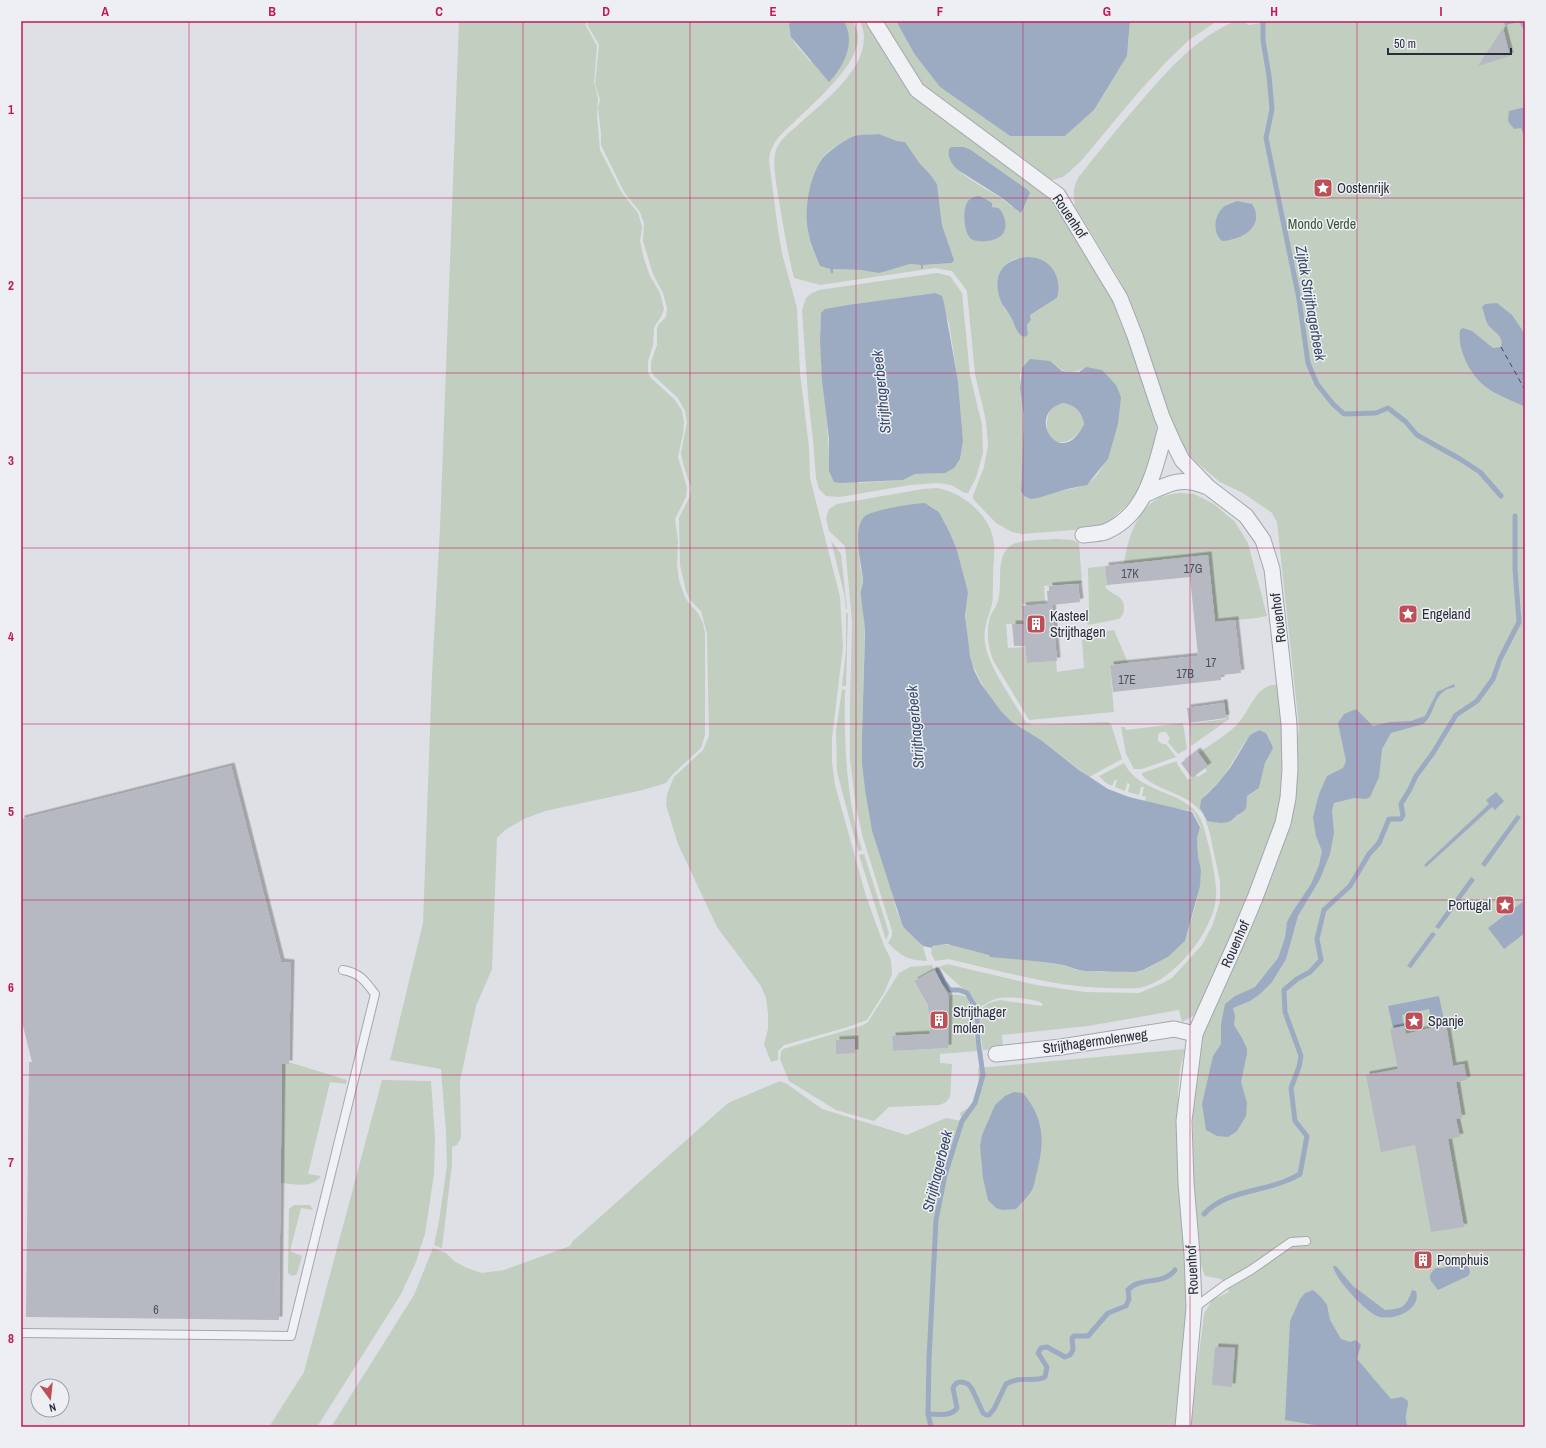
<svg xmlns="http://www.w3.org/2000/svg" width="1546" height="1448" font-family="'Archivo Narrow',sans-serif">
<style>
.green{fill:#c2cec0;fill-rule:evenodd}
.water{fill:#9cabc2;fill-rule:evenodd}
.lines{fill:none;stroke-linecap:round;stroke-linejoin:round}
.stream{stroke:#9cabc2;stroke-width:5}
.ferry{stroke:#384969;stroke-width:1;stroke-dasharray:5 4;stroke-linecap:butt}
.building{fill:#b6b9c2;filter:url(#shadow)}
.service-casing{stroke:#a4a7ae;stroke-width:10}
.minor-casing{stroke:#a4a7ae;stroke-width:17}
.service{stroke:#f0f1f4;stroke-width:8}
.minor{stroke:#f0f1f4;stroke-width:15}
.grid{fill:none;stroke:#c2185b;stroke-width:1;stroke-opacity:0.55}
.labels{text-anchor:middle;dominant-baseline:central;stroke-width:3;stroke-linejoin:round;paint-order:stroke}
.number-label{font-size:12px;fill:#4c505c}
.poi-label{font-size:14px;fill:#292d3a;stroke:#edeff3;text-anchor:start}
.street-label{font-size:14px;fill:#292d3a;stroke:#edeff3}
.park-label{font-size:14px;fill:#3a5438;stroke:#edeff3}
.water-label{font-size:15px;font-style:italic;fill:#384969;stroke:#edeff3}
.neatline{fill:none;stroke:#c2185b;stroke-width:1.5}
.grid-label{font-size:13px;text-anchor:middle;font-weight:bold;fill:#c2185b}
</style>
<defs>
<filter id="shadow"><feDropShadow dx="3.5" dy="-3.5" stdDeviation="0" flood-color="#0004"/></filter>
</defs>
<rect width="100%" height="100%" fill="#dee0e5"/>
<g class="green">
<polygon points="459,21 586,21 586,26 597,46 594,82 598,99 597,116 600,150 622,193 638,213 642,227 640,241 644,259 650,276 660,293 664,309 661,317 656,324 654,328 653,345 648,361 648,372 651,378 675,400 682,411 684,422 683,434 678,457 687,488 686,497 675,519 678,542 677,565 679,580 684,595 688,602 698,613 703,623 705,634 705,735 701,748 672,775 666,783 643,790 545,811 524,819 505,830 497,838 492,969 476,1006 460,1081 461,1138 457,1145 452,1147 452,1164 442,1248 441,1248 434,1245 439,1221 447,1165 446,1132 441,1069 390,1060 423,923 432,675 440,528"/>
<path d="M587,21H790C786,38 800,49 810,61H844C847,49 850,33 844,21H853C855,26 858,31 858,36C861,62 814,103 796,120C783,133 771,141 769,160L778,230L782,253L797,308L800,373L809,447L810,478L840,597L843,647L832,738V762L835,785L866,896L883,943L891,960L892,974L884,993L867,1020L848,1027L784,1045L778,1051V1060L771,1062L764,1044L768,1029V1014L766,998L761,986L717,927L678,844L666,805L667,794L674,777L703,750L709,736L707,634L701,611L690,600L686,591L680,565L679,518L690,496L691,488L683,463L681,453L687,422L685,411L678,398L654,376L651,371V362L657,345V328L659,324L666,317L667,308L663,293L653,274L643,241L644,223L640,212L624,192L601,145V133L598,108L600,100L595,84L599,45L588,26Z"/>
<path d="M860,21H867L891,64L901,78L921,100L937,115L1011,163L1046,194L1059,207L1076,234L1121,316L1156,421L1157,437L1150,465L1141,486L1128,504L1105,525L1089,531L1073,530L1022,534L1012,532L996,523L973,499V496L984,467L988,445L986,421L975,374L967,291L952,271L935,268L820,285L794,278C787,251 783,223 778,195C776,181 772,164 776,150C780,139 790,132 798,125C824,101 879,62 860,21ZM879,134L897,141L905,142L919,164L930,174L937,184L942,225L952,254L953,262L952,263L923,265L921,268V265L910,264L878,272L861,270L832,269L831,273L830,269L820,266C806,238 805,223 810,193C812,182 816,169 822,158C828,150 841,143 850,138L854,136ZM951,147H964L971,150L1028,190L1012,207C997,191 944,173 949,149ZM979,196L986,199L992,203V207L999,208L1004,218L987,241H978L969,235L964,216ZM1017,258L1058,282L1057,298L1030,315L1031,320L1027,325L1028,335H1021C1017,330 1015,324 1012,318C1009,314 1005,310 1003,305C993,285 995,267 1017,258ZM1057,366C1066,375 1076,373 1086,367L1118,424C1111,444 1107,471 1087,484C1081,488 1065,489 1057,492C1045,495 1036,500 1024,496L1021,491L1024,417L1020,388V372Z"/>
<polygon points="878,21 896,21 915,55 940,87 1010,136 1065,136 1094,110 1127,56 1130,21 1217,21 1189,40 1167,61 1136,95 1081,161 1069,172 1063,177 1049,181 930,97"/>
<path d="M1236,21H1246L1247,24L1249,25L1271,21H1525V1427H1190L1204,1314L1212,1300L1229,1292L1221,1279L1205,1276L1198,1256L1192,1174L1193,1110L1203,1034L1286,838L1294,790V773L1299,727L1277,522L1272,513L1243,493L1220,482L1196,462L1178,442L1133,309L1122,284L1075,206C1073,195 1073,188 1078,178C1099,151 1120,125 1143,99C1169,69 1198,36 1236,21Z"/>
<path d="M937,273L950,276L962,293L970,375L982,425L983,453L976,478L968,493H965L951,485L938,483L910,485L840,497L826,496L819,489L816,478L813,440L808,396L802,310L806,298L812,293L819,290ZM935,293L949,323L958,381L963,441L960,459L940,473L915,474L903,480L859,483L829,454C827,406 818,360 821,313L853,304Z"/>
<path d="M1063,403C1075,405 1082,412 1084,424C1071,451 1041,448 1048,416C1049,412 1050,408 1054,406C1056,404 1060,404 1063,403Z"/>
<path d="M937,488C961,492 988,513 993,538C996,550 993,565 993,577C993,583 993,600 992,604C988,619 983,627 985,643C988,666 1013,700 1025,721L1027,723L1033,725L1107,722L1111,724L1122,759L1089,777L1041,740L1012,722L1001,711L986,692L972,664L968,646L965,610L968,592L957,550L950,533L939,512L929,505L920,504L877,511L866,516L861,521L859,544L860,565L863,579L861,595L865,621L862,736V764L865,790L872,831L891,888L897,912L904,928L923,946L927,961C908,960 902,957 888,943L892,936V931L863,838L856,808L850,759V702L852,622L850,599L845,546L829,531L826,518L829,509L837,504L923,489Z"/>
<path d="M1180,493L1194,494L1214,504L1235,522L1248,543L1267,616L1257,618L1215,622L1208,555L1124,564C1127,542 1135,514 1154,501C1162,495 1171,494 1180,493Z"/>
<path d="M1055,539L1072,540L1079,543L1082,583L1044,586L1045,602L1022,604L1024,624H1006L1008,648L1025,647L1027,663L1056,661L1057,672L1084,668L1082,640L1088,638L1089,634L1114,630L1128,663L1110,665L1114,712L1029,720L993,660C988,646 986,632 990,617C992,612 997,606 998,600C1003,584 995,560 1009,547C1018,539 1043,540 1055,539Z"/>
<polygon points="831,541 841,554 847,609 846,609 844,593"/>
<path d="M1105,566L1107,585L1105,587C1110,593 1116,594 1121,599C1126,605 1125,614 1119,619L1088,625L1086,621H1083L1082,614L1086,613L1089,609L1088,568Z"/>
<polygon points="846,613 848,613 846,686 842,686 846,651"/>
<path d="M1272,685H1277L1280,688L1285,740L1282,803L1264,861L1195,1015L1182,1022L1179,1010L1088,1026L1002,1035L1003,1049L983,1050L981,1038L979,1010L989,1003L1000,1000L1041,1006L1043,1005L1042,1003C1030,998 1009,996 995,999C989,1001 984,1006 978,1007L972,997L939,967L947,964L1036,985L1085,992L1139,993L1163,983L1172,978L1202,945L1213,924L1220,901V882L1210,834L1205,818L1207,821L1221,823L1233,820L1239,813L1247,796L1259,788L1265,763L1270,754L1272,745L1266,733L1259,730C1246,734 1232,766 1222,778C1217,785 1207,791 1203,799C1201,804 1200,808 1202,813C1187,792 1158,792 1142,775V773L1177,761V764L1188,780L1196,775L1198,777L1207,771L1205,768L1207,766L1198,753C1211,744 1231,733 1240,721C1250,709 1256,688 1272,685Z"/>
<path d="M842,689L845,690C844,744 846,798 862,850L858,851L837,772L836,731Z"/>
<polygon points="1224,699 1227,699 1229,719 1191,746 1189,724 1226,719"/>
<polygon points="1183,723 1187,749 1178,754 1168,742 1170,738 1166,732 1162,732 1158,734 1158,741 1162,744 1166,744 1176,757 1142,769 1134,769 1126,754 1121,727 1125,727 1126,730"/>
<path d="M1124,763C1140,795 1184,789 1200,818C1207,832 1218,883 1216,898C1215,907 1212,916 1208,924C1197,949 1167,983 1139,988C1130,989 1120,988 1111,988C1056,988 1002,971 948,959L935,961L931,953L932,946C952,942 971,949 990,955V956L1033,961L1064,965L1077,970L1102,972L1116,971L1138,972L1146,969L1168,957L1185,941L1197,900L1201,870L1198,856L1197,838L1198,831L1201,827L1193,811L1172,808L1145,801L1146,797L1142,796L1144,787H1141L1139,795L1128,792L1130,784L1127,783L1125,791L1115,787L1117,780H1115L1112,786L1106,783L1099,776Z"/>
<polygon points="864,854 889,933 886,940 859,855"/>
<path d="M932,965L934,970L914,981L928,1007L930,1034L892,1036L893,1051L948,1048V997C953,994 955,994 960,995C978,998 973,1022 974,1035C975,1041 977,1046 978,1051L940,1054V1063L952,1064L950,1097L946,1102L940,1105L889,1107L874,1121L836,1110L789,1081L780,1059L781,1052L783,1049L864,1025L868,1022L899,973L910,967Z"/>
<polygon points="1185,1049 1180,1069 1178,1093 1186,1306 1184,1346 1175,1427 331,1427 414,1295 433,1248 446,1253 454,1261 467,1268 482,1273 504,1270 570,1246 573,1241 728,1103 780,1081 787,1084 822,1109 907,1135 946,1118 962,1121 960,1113 975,1104 979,1093 978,1068"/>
<path d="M282,1060L347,1080L346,1084L330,1082L308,1174L321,1176C312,1189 294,1184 281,1183Z"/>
<polygon points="382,1080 431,1081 435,1138 434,1174 425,1234 420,1249 416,1262 401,1294 317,1427 269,1427 304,1372"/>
<polygon points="294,1205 310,1205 313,1210 301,1208 290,1251 302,1256 297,1274 292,1276 288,1273 289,1209"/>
</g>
<g class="water">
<path d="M790,21H844C856,43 844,66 829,82L791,37L789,26Z"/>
<polygon points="896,21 1130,21 1127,56 1094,110 1065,136 1010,136 940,87 915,55"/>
<polygon points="1503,21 1525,21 1525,31 1519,22 1505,25"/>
<polygon points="1525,107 1525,138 1521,128 1514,129 1508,121 1509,111"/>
<path d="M879,134L897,141L905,142L920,164L930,174L937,184L942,225L954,260L952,263L923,265V268L921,269V265L910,264L879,273L861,270L833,269V273H831L830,269L820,266C815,254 810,244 808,231C804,209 809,178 822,159C827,152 846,139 854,136C862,134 871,135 879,134Z"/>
<path d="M951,147H964L971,150L1028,190L1030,193L1021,213L1002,198L958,170C952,164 947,158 949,149Z"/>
<path d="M979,196L986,199L992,203V207L999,208C1010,223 1008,239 987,241C982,242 975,241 971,239C965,234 963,216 965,209C967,200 970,197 979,196Z"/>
<path d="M1237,201L1252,204C1266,226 1242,240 1222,241C1212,232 1214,214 1225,206C1228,204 1234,203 1237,201Z"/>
<path d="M1027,257C1050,257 1063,276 1057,298L1030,315L1031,320L1027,325L1028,335L1024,337C1016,334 1015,324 1011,317C1008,312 1005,308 1002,304C991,279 999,260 1027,257Z"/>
<polygon points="935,293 942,296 944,303 958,381 963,441 960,459 954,468 945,473 915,474 903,480 841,483 834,482 829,471 829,439 822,380 820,341 821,313 825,309 854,304"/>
<path d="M1497,303L1512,315L1525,334V407C1514,401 1496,395 1486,387C1470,375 1457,349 1460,330L1463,328L1472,331L1493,348L1501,347C1505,335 1492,332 1487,323C1485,318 1484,312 1482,307L1485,304Z"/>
<path d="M1030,359L1050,361L1062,371L1068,372H1079L1086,367L1102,370L1116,385L1121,397L1118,424L1108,459L1095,475L1087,485L1067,489L1038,498L1031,499L1024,496L1021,491L1024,417L1020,388L1022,368ZM1063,403C1075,405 1082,412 1084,424C1061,473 1024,413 1063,403Z"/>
<path d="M925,503L939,512L950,533L957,550L968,592L965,615L970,656L974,670L981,684L1001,711L1012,722L1041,740L1079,770L1108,789L1129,797L1192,812L1200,827L1197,838L1198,856L1201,870L1200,886L1185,941L1168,957L1143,970L1136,972L1085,971C1077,970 1071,967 1064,965C1039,961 1014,959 990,957L989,955L947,944L932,946V948L923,946L904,928L902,924L872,831L865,790L862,764V736L865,633C865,620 862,609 861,596C860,590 864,584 863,578C861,563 852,527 865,516C875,509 912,504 925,503Z"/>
<path d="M1454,684L1455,687C1451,688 1446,689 1443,692C1433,700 1434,716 1423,724L1391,733L1382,749L1379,777L1370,797L1366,799L1354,798L1334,803L1332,811L1334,833L1330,854L1320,879L1298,916L1286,959L1272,982L1260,994L1250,1001L1233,1008L1235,1016L1234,1025L1242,1038L1247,1049V1054L1241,1082L1247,1103L1246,1116L1237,1131L1228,1137L1217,1136L1206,1130L1202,1104L1213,1056L1221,1044V1024L1225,1004L1235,996L1255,987L1278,958L1285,938L1287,922L1293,911L1311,884L1319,865L1322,851L1316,836L1313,817L1319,794L1327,776L1343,768L1346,761L1338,723L1344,714L1356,709L1373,726L1390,722L1411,721L1425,716L1437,692Z"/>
<path d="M1259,730L1266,733L1272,745L1273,748L1265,763L1259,788L1247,796C1246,807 1249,810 1237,815C1229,826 1219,823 1207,821L1200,808L1201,800L1218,783L1230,768L1250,735Z"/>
<polygon points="1496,792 1504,801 1495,810 1492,807 1426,867 1424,865 1489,804 1486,800"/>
<polygon points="1517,815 1521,817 1485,867 1481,864"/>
<polygon points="1471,877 1475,880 1439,929 1435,927"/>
<polygon points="1525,900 1525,933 1504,949 1488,928"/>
<polygon points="1432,932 1436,934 1411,968 1407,966"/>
<polygon points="1439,996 1445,1025 1433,1027 1429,1009 1402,1015 1404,1026 1393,1028 1388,1006"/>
<path d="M1014,1092L1023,1093C1044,1118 1045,1141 1037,1172C1035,1177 1035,1185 1032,1190C1028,1197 1021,1203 1016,1209L1003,1210L996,1208L988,1200L983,1178L980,1146L982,1135L995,1105L1005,1096Z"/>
<path d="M1463,1261L1468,1265L1470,1272L1468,1276L1438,1290C1431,1281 1425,1277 1436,1268H1443Z"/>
<path d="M1333,1266H1336L1353,1286L1385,1310C1403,1309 1406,1307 1412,1290L1416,1291C1422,1310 1392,1322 1377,1316C1365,1311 1335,1279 1333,1266Z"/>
<path d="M1313,1290L1321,1297L1327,1305L1330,1320L1341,1339L1350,1342L1356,1340L1361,1345L1357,1359L1391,1399L1402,1397L1408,1401C1408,1412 1403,1416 1408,1427H1326L1285,1420L1290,1321L1300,1299L1305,1293Z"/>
</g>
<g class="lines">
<g class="stream">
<polyline points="1263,21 1263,40 1269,76 1272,109 1266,138 1299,299 1308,363 1317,384 1333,404 1344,414 1376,413 1388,408 1406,422 1417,435 1460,459 1480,472 1501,496"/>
<path d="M1204,1214C1224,1192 1257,1192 1283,1182C1289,1180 1295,1177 1300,1174L1307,1136L1295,1121L1291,1088L1299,1067L1301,1056L1285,1012L1284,990L1297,979L1310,972L1321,960L1317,939L1324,910L1350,886L1369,854L1379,843L1389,819H1401L1403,815L1401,804L1410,789L1416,776L1433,753L1456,715L1477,701L1493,679L1500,659L1519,622L1515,569V516"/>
<path d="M928,1414C938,1414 951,1417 957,1408L953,1388C956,1381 961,1381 968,1384L972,1389L983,1413L986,1415H989L994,1409L1006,1384C1021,1375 1033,1383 1045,1377L1047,1367L1038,1353L1041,1348L1047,1347L1065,1357L1070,1355L1073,1350L1072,1338L1074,1336H1088L1108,1313L1126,1306L1129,1299L1128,1290C1140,1276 1163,1286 1175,1270"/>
<polyline points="931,1427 928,1414 929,1359 936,1220 945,1175 962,1121 975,1103 983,1075 978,1040 977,1018 974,1005 967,993 959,990 950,990 944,982 938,970"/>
</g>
<polyline class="ferry" points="1501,347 1525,390"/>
</g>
<g class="building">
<polygon points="1503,28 1510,56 1478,66"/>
<polygon points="1208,555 1215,622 1235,620 1241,673 1221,675 1221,680 1113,692 1110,665 1198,656 1190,577 1107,585 1105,566"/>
<polygon points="1078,584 1080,602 1052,605 1057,661 1027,663 1025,646 1014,646 1012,624 1024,624 1022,606 1048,604 1047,591 1049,591 1049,586"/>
<polygon points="1224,703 1226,718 1189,723 1187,708"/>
<polygon points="1197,751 1208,766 1192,778 1181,763"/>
<polygon points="231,766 281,962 291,963 289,1064 282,1064 279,1320 26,1317 29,1062 32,1062 21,1018 21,819"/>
<polygon points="934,970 949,998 948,1048 893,1051 892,1036 930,1034 928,1006 914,981"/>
<polygon points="1446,1024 1453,1066 1464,1064 1467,1080 1456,1082 1462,1118 1456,1119 1460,1137 1448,1139 1464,1227 1431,1232 1415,1145 1381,1152 1366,1075 1398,1069 1390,1029 1404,1026 1406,1034"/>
<polygon points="855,1039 855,1053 836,1054 836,1040"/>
<polygon points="1215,1347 1235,1348 1232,1387 1212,1385"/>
</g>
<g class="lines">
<defs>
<g id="service">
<polyline points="1194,1308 1225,1285 1251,1270 1291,1242 1306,1241"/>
<path d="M21,1333L291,1336L375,994C365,981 360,973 343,970"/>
</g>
<g id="minor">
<polyline points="874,21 917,90 1058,195 1120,298 1135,336 1162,417 1173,442 1182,460 1208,487 1246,516 1263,540 1272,569 1289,724 1290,769 1288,798 1283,823 1255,898 1239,936 1195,1034 1184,1121 1186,1183 1192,1254 1194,1308 1183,1427"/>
<path d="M1144,495C1168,484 1180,476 1205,486"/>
<path d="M1083,535C1090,534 1098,534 1105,532C1147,515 1156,466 1166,427"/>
<polyline points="996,1054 1061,1047 1174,1029 1195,1034"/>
</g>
</defs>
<use href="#service" class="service-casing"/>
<use href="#minor" class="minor-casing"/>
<use href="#service" class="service"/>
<use href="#minor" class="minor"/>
</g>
<path class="grid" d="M189,21V1427M356,21V1427M523,21V1427M690,21V1427M856,21V1427M1023,21V1427M1190,21V1427M1357,21V1427M21,198H1525M21,373H1525M21,548H1525M21,724H1525M21,900H1525M21,1075H1525M21,1250H1525"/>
<defs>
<symbol id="sight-square" viewBox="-11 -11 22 22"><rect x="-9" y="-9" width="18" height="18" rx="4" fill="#bd5056" stroke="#edeff3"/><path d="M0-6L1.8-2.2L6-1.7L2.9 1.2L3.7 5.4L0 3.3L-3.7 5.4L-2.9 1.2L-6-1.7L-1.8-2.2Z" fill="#fff"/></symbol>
<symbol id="building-square" viewBox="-11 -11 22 22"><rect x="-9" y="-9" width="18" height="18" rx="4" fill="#bd5056" stroke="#edeff3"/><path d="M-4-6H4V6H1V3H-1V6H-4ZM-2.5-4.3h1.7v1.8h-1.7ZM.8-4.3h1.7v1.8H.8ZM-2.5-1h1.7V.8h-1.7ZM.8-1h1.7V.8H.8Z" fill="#fff"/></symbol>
</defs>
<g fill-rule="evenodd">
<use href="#sight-square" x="1312" y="177" width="22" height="22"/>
<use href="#sight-square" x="1397" y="603" width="22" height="22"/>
<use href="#building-square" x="1025" y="613" width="22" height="22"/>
<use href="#sight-square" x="1494" y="894" width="22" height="22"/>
<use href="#building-square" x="928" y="1009" width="22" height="22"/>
<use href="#sight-square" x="1403" y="1010" width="22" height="22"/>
<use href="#building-square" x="1412" y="1249" width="22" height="22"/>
</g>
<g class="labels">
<g class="number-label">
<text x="1193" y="569">17G</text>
<text x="1130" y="574">17K</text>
<text x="1211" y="663">17</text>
<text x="1185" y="674">17B</text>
<text x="1127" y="680">17E</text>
<text x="156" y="1310">6</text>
</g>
<g class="poi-label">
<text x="1337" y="188">Oostenrijk</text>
<text x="1422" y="614">Engeland</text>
<text x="1050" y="616">Kasteel<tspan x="1050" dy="16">Strijthagen</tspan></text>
<text x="1491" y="905" text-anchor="end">Portugal</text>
<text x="953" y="1012">Strijthager<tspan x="953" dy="16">molen</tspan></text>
<text x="1428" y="1021">Spanje</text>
<text x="1437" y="1260">Pomphuis</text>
</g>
<g class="street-label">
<text transform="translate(1070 216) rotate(56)">Rouenhof</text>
<text transform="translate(1278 618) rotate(-97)">Rouenhof</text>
<text transform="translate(1235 944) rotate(-66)">Rouenhof</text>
<text transform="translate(1095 1041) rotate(-8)">Strijthagermolenweg</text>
<text transform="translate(1192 1270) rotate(-93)">Rouenhof</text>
</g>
<g class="park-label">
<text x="1322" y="224">Mondo Verde</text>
</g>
<g class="water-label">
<text transform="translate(1311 303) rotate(80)">Zijtak Strijthagerbeek</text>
<text transform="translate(881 392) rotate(-96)">Strijthagerbeek</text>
<text transform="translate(915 727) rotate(-95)">Strijthagerbeek</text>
<text transform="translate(937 1171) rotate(-76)">Strijthagerbeek</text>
</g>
</g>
<rect width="1546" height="1448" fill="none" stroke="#edeff3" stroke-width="44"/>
<g transform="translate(50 1398) rotate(165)"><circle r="19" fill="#edeff3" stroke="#9fa1a9"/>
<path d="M0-3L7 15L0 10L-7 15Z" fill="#bd5056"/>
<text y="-6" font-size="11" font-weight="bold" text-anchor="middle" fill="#292d3a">N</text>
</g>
<path d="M1388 48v6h123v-6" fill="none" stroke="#292d3a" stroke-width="2"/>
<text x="1394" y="48" font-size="12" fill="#292d3a" stroke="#edeff3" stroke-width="3" paint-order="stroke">50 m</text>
<rect x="22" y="22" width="1502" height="1404" class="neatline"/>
<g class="grid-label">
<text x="105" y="16">A</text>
<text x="272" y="16">B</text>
<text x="439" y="16">C</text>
<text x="606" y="16">D</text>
<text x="773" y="16">E</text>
<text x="940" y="16">F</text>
<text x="1107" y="16">G</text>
<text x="1274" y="16">H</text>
<text x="1441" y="16">I</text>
<text x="11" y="114">1</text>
<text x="11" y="290">2</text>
<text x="11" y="465">3</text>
<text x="11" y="641">4</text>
<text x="11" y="816">5</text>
<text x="11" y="992">6</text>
<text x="11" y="1167">7</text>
<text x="11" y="1343">8</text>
</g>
</svg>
